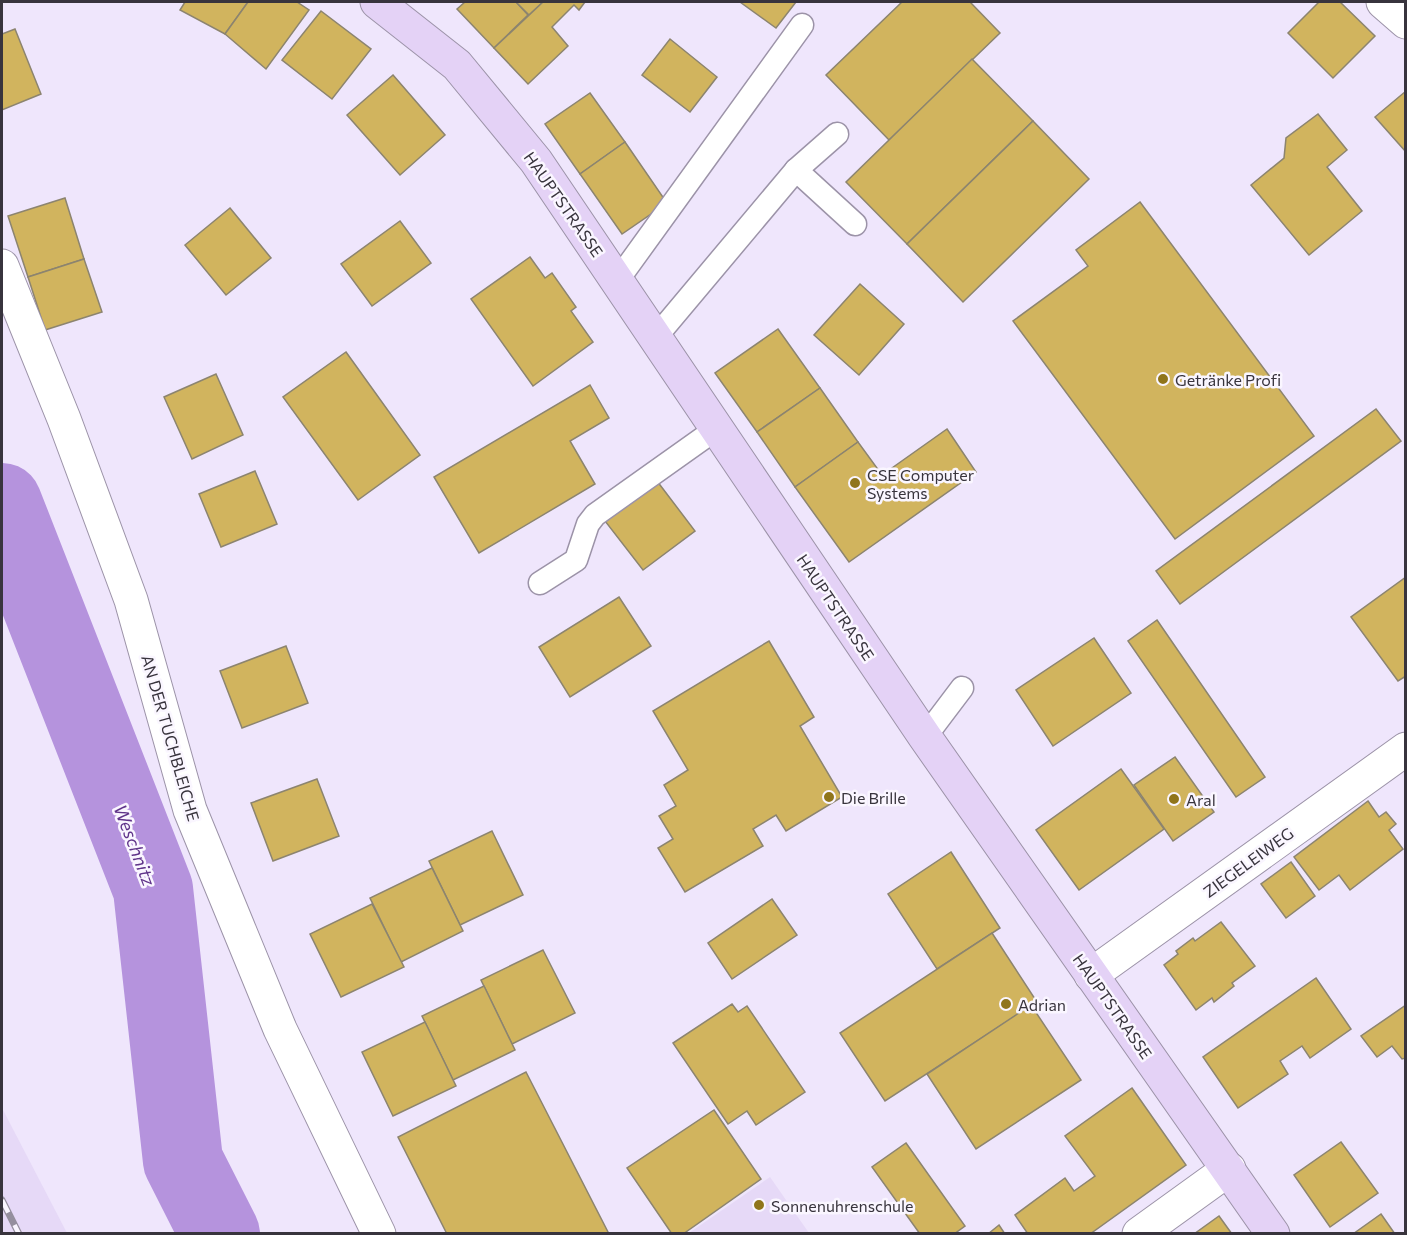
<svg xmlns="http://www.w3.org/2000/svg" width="1407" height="1235" font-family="Commissioner,sans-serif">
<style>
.built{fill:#e6d9f7}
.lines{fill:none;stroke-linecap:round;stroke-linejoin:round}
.river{stroke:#b593dd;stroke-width:80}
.building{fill:#d1b45e;stroke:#8c846f;stroke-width:1.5}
.lane-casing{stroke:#9c93a8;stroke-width:25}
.street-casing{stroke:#9c93a8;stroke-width:35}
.secondary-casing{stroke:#9c93a8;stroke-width:35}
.lane{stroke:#fff;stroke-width:22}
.street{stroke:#fff;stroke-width:33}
.secondary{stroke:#e4d2f6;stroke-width:33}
.rail-casing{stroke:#958f9e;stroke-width:7}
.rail{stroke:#faf6ff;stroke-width:4.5;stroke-dasharray:14;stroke-linecap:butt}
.poi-dot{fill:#90751b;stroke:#faf6ff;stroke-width:2}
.labels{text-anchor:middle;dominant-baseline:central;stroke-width:5;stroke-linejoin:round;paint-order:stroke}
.street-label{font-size:16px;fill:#38343d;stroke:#faf6ff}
.poi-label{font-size:16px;fill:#38343d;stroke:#faf6ff;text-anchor:start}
.water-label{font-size:18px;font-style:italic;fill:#60348a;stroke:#faf6ff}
</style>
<rect width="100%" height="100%" fill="#efe6fc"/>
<g class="built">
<polygon points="2,1108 67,1233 2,1233"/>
<polygon points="770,1177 809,1233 689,1233"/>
</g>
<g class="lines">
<polyline class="river" points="2,503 153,889 183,1161 220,1234"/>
</g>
<g class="building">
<polygon points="185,2 248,2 225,34 180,10"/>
<polygon points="248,2 297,2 309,10 266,69 225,34"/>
<polygon points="465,2 516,2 528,15 494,48 457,9"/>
<polygon points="516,2 543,2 529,15"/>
<polygon points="543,2 585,2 579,10 574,5 552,27 568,46 528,84 494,48"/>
<polygon points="740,2 796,2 776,28"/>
<polygon points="902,2 970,2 1000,33 889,140 826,75"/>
<polygon points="1319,2 1340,2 1375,36 1333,78 1288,33"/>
<polygon points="321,11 371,49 332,99 282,60"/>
<polygon points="15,29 41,94 2,110 2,34"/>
<polygon points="670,39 717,77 690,112 642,75"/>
<polygon points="972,59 1033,121 907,244 846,182"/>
<polygon points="393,75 445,135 400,175 347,115"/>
<polygon points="1406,91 1406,152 1375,117"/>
<polygon points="590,93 625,142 580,174 545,124"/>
<polygon points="1318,114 1347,150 1327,167 1362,211 1309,255 1251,185 1284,158 1286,138"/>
<polygon points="1033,121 1089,179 963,302 907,244"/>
<polygon points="625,142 667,203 622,234 580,174"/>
<polygon points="65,198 84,259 28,277 8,216"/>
<polygon points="1140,202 1314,436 1175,539 1013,321 1088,266 1076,250"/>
<polygon points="230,208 271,258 226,295 185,245"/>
<polygon points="400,221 431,263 372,306 341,264"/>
<polygon points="530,257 545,278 552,273 576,307 571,311 593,342 533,386 471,299"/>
<polygon points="84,259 102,312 45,330 28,277"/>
<polygon points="860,284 904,324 859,375 814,335"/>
<polygon points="778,329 820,388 757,432 715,373"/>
<polygon points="346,352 420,455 358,500 283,397"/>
<polygon points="216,374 243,435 192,459 164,397"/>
<polygon points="590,385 609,418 570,441 595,484 479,553 434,477"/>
<polygon points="820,388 858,442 795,487 757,432"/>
<polygon points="1376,409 1401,441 1180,604 1156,571"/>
<polygon points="947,429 976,472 849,562 795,487 858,442 882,475"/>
<polygon points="255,471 277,524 221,547 199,494"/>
<polygon points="657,481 695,531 643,570 605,521"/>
<polygon points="1406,577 1406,676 1398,681 1351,617"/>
<polygon points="619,597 651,646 570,697 539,647"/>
<polygon points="1157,620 1265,777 1236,797 1128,641"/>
<polygon points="1094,638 1131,693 1053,746 1016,690"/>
<polygon points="769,641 814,717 800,726 842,797 786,831 776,815 753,829 763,846 685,892 658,848 673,839 659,816 676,806 664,785 688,770 653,711"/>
<polygon points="286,646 308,703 242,728 220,671"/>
<polygon points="1175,757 1214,812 1173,841 1134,785"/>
<polygon points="1121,769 1164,829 1079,890 1036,830"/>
<polygon points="317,779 339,836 273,861 251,803"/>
<polygon points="1368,801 1379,817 1386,812 1396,824 1389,830 1403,849 1350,890 1339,875 1319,890 1294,857"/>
<polygon points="492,831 523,895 460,925 429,861"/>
<polygon points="951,852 1000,928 937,969 888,894"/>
<polygon points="1291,862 1315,896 1286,918 1261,884"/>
<polygon points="432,868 463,931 401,962 370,898"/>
<polygon points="772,899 797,935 732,979 708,943"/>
<polygon points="372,904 404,967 341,997 310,934"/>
<polygon points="1221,922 1255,966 1232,983 1234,986 1214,1002 1212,998 1196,1010 1164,965 1178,954 1176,951 1193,938 1195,941"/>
<polygon points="992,933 1037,1002 885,1101 840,1033"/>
<polygon points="543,950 575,1013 512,1044 481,980"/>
<polygon points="1316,978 1351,1029 1310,1058 1302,1046 1280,1061 1288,1074 1238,1108 1203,1057"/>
<polygon points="484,986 515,1050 453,1080 422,1016"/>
<polygon points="732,1004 738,1012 747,1006 805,1092 756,1125 747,1111 728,1124 673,1043"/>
<polygon points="1031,1005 1081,1080 976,1149 927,1074"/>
<polygon points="1406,1005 1406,1058 1402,1059 1392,1046 1377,1057 1361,1036"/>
<polygon points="425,1022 456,1086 393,1116 362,1052"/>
<polygon points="526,1072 609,1234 447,1234 398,1137"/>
<polygon points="1132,1088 1186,1165 1090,1234 1028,1234 1015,1215 1065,1178 1074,1191 1095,1176 1065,1136"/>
<polygon points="714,1110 761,1179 683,1234 672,1234 627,1168"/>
<polygon points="1341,1142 1378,1193 1330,1227 1294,1175"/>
<polygon points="906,1143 965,1226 954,1234 920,1234 872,1167"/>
<polygon points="1381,1214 1395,1234 1353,1234"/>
<polygon points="1219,1216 1232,1234 1194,1234"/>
<polygon points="999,1225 1005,1234 988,1234"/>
</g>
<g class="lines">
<defs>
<g id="lane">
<polyline points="796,170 855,224"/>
<polyline points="617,281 802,25"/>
<polyline points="655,338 796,170 837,134"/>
<polyline points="540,583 576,560 588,524 595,515 716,429"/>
<polyline points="925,737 962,688"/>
</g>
<g id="street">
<polyline points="1383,2 1406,22"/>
<polyline points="2,266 64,419 131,600 190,810 280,1029 379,1234"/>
<polyline points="1091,975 1406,749"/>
<polyline points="1139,1234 1229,1169"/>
</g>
<polyline id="secondary" points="377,2 457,65 536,161 925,737 1273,1234"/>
</defs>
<use href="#lane" class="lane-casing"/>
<use href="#street" class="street-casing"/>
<use href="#secondary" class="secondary-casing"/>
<use href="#lane" class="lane"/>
<use href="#street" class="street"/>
<use href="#secondary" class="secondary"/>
<defs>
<polyline id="rail" points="2,1200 19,1234"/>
</defs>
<use href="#rail" class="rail-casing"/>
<use href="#rail" class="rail"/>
</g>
<g class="poi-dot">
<circle cx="1163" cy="379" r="6"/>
<circle cx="855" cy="483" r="6"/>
<circle cx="829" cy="797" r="6"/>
<circle cx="1174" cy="799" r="6"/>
<circle cx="1006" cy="1004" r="6"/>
<circle cx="759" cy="1205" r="6"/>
</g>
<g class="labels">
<g class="street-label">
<text transform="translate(564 204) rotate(55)">HAUPTSTRASSE</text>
<text transform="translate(836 607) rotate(56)">HAUPTSTRASSE</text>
<text transform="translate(171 738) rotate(74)">AN DER TUCHBLEICHE</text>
<text transform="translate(1248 862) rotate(-36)">ZIEGELEIWEG</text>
<text transform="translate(1113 1006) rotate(55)">HAUPTSTRASSE</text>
</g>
<g class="poi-label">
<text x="1175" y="379">Getränke Profi</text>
<text x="867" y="474">CSE Computer<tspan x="867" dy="18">Systems</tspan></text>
<text x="841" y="797">Die Brille</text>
<text x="1186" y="799">Aral</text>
<text x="1018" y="1004">Adrian</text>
<text x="771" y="1205">Sonnenuhrenschule</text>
</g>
<g class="water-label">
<text transform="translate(135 845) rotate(69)">Weschnitz</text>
</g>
</g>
<rect width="1407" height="1235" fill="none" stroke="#38343d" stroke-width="6"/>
</svg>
